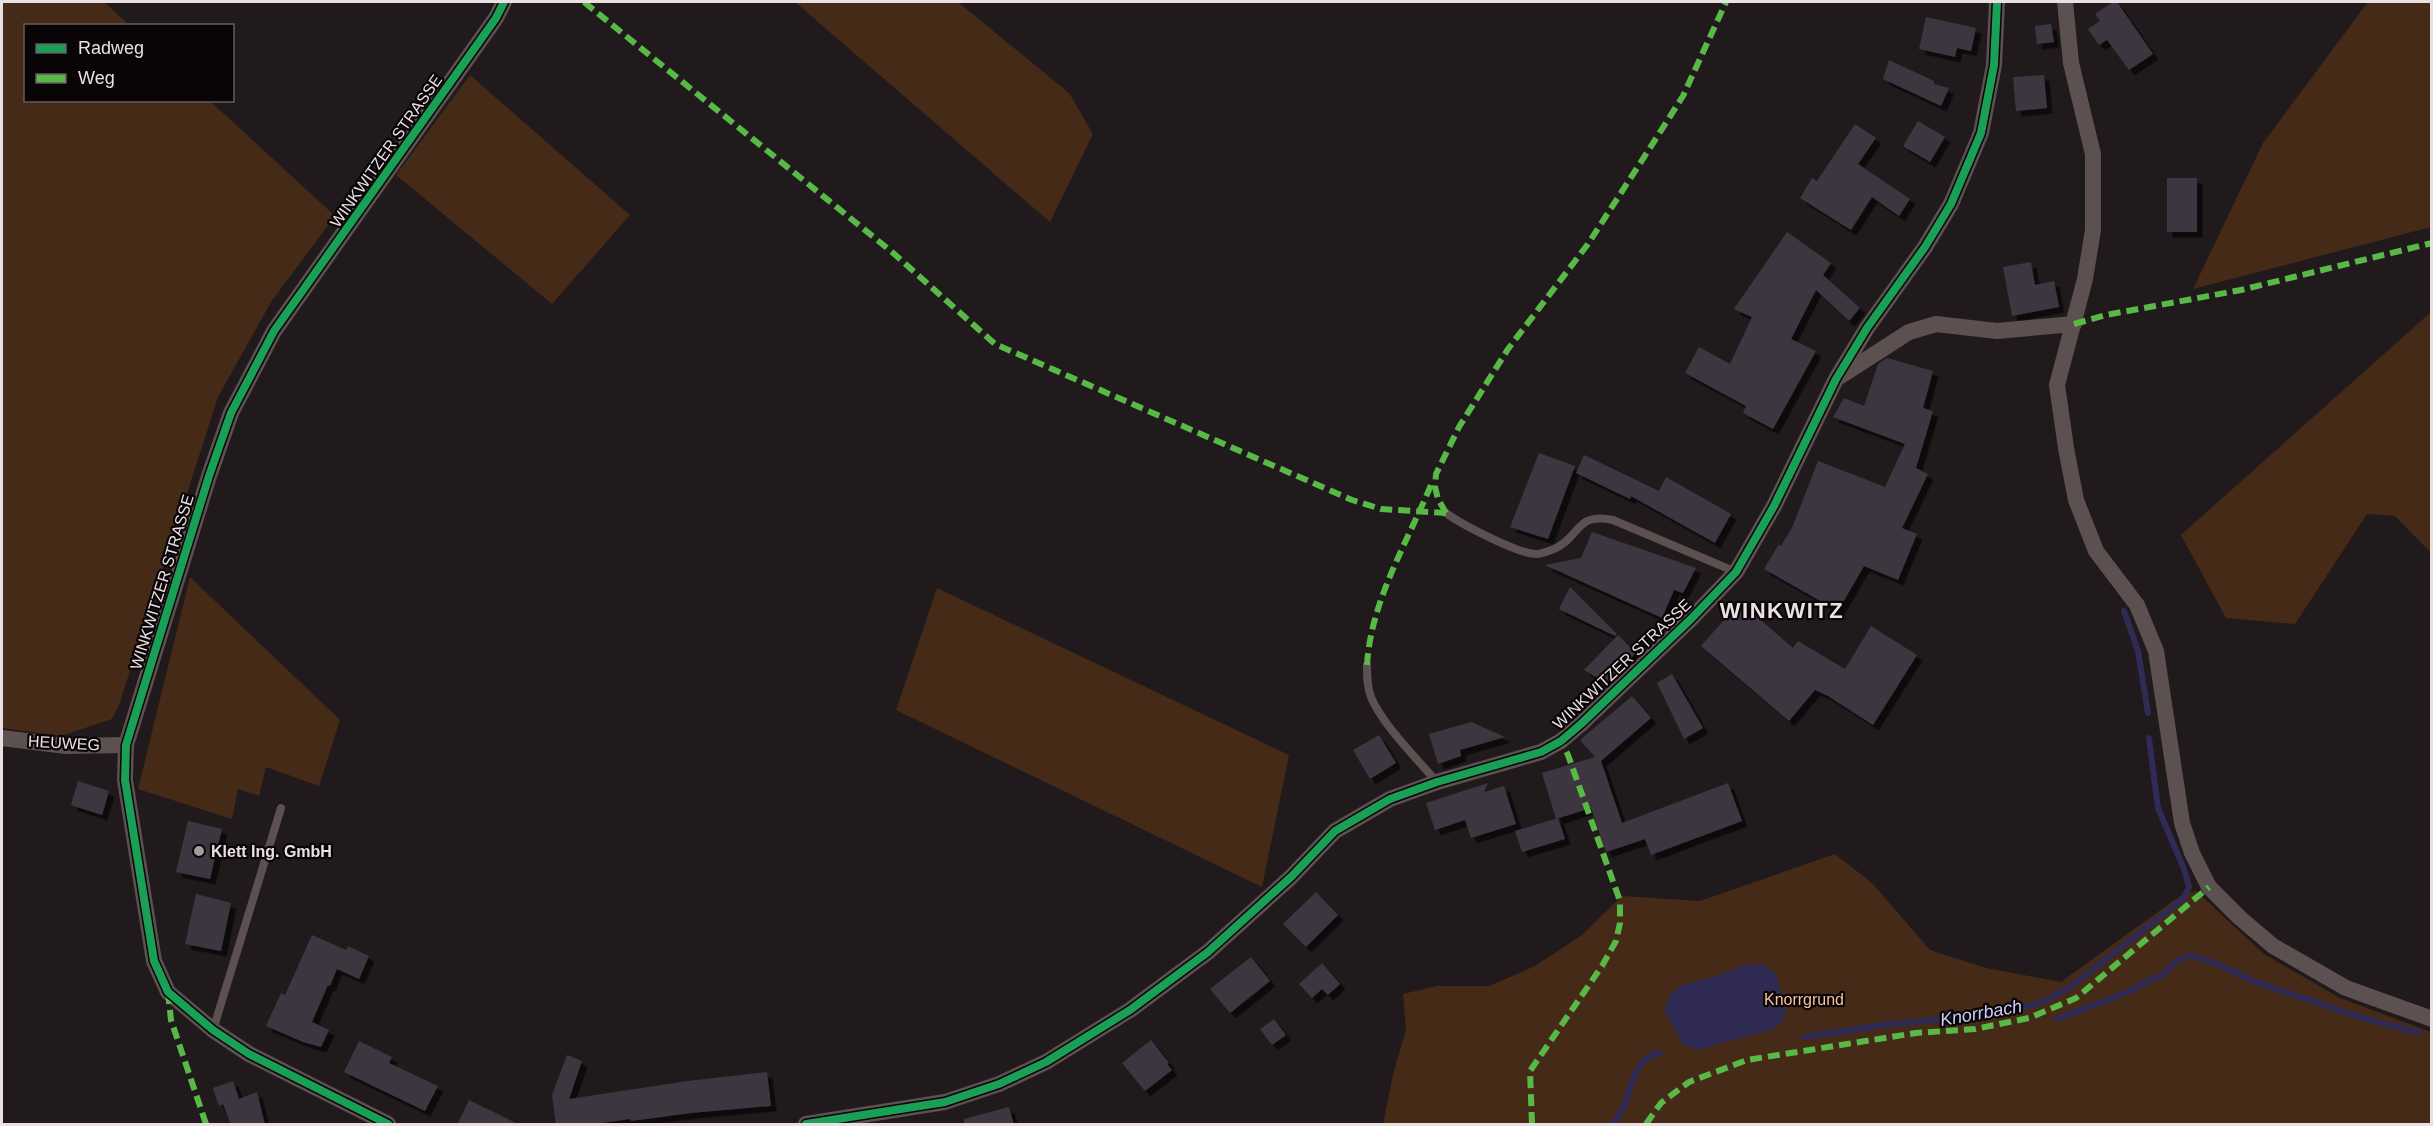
<svg xmlns="http://www.w3.org/2000/svg" width="2433" height="1126" font-family="Helvetica,sans-serif">
<style>
.green{fill:#452a17}
.water{fill:#2f2b55}
.lines{fill:none;stroke-linecap:round;stroke-linejoin:round}
.stream{stroke:#2f2b55;stroke-width:6}
.building{fill:#3e363f;filter:url(#shadow)}
.service{stroke:#5d5050;stroke-width:8}
.minor{stroke:#5d5050;stroke-width:16}
.quiet{stroke:#58b947;stroke-width:6;stroke-dasharray:12 6;stroke-linecap:butt}
.cycleway-casing{stroke:#090406;stroke-width:11}
.cycleway{stroke:#1a9f57;stroke-width:8}
.poi-dot{fill:#a39b9e;stroke:#090406;stroke-width:2}
.labels{text-anchor:middle;dominant-baseline:central;stroke-width:4.5;stroke-linejoin:round;paint-order:stroke}
.street-label{font-size:16px;fill:#eae0e4;stroke:#090406}
.poi-label{font-size:16px;font-weight:bold;fill:#eae0e4;stroke:#090406;text-anchor:start}
.park-label{font-size:16px;fill:#fcc099;stroke:#090406}
.water-label{font-size:18px;font-style:italic;fill:#cecefd;stroke:#090406}
.district-label{font-size:22px;font-weight:bold;letter-spacing:1.5px;fill:#eae0e4;stroke:#090406}
</style>
<defs>
<filter id="shadow"><feDropShadow dx="5.5" dy="5.5" stdDeviation="0" flood-color="#0009"/></filter>
</defs>
<rect width="100%" height="100%" fill="#201a1d"/>
<g class="green">
<polygon points="2,2 104,2 129,25 26,26 26,100 210,101 335,216 271,302 218,397 119,705 112,719 61,736 2,728"/>
<polygon points="795,2 958,2 1069,93 1093,134 1050,222"/>
<polygon points="2368,2 2431,2 2431,227 2193,289 2263,143"/>
<polygon points="470,75 630,215 552,304 396,175"/>
<polygon points="2431,312 2431,553 2395,516 2367,514 2295,624 2226,618 2181,535"/>
<polygon points="190,577 340,720 319,786 266,767 259,796 238,789 232,819 138,789"/>
<polygon points="937,588 1289,755 1262,887 896,710"/>
<polygon points="1835,854 1872,883 1930,950 1986,968 2061,982 2184,893 2196,891 2264,954 2340,998 2431,1032 2431,1124 1383,1124 1393,1074 1406,1030 1403,994 1437,986 1489,986 1535,966 1582,935 1622,896 1700,901"/>
</g>
<polygon class="water" points="1763,964 1776,974 1786,1009 1782,1022 1772,1030 1720,1043 1700,1050 1683,1045 1664,1010 1671,993 1683,985 1713,977 1746,965"/>
<g class="lines">
<g class="stream">
<polyline points="2124,611 2138,651 2148,713"/>
<polyline points="2057,1019 2128,992 2154,978 2162,976 2176,961 2191,955 2218,964 2250,980 2366,1019 2419,1033"/>
<polyline points="1804,1037 1884,1025 2004,1013 2042,1002 2069,988 2183,899 2189,887 2184,869 2158,808 2149,738"/>
<path d="M1613,1124C1616,1119 1620,1114 1623,1108C1634,1086 1632,1058 1660,1053"/>
</g>
</g>
<g class="building">
<polygon points="2113,2 2117,2 2153,54 2129,70 2107,40 2099,45 2088,29 2100,21 2095,14"/>
<polygon points="1926,17 1976,28 1971,51 1957,48 1955,57 1919,49"/>
<polygon points="2051,24 2054,42 2037,44 2035,26"/>
<polygon points="1889,60 1934,81 1934,84 1949,88 1941,106 1883,79"/>
<polygon points="2044,75 2047,108 2016,111 2013,77"/>
<polygon points="1918,121 1945,137 1930,162 1903,146"/>
<polygon points="1855,124 1876,138 1858,164 1910,199 1899,216 1872,197 1851,230 1800,198 1812,178 1817,181"/>
<rect x="2167" y="178" width="30" height="54"/>
<polygon points="1787,232 1831,263 1823,275 1860,308 1849,321 1816,290 1791,339 1816,351 1773,429 1743,413 1746,406 1685,373 1699,347 1730,364 1752,317 1734,309"/>
<polygon points="2031,262 2035,285 2054,281 2059,307 2012,316 2003,267"/>
<polygon points="1887,358 1933,371 1923,408 1933,411 1916,468 1928,474 1902,528 1917,534 1898,580 1864,566 1838,611 1764,569 1779,544 1781,546 1792,528 1818,461 1885,487 1905,444 1833,417 1844,398 1864,406 1878,364"/>
<polygon points="1539,453 1575,466 1548,539 1510,527"/>
<polygon points="1584,455 1659,491 1666,477 1731,514 1715,543 1631,496 1630,499 1576,473"/>
<polygon points="1592,532 1696,568 1683,593 1674,590 1662,618 1545,565 1581,558"/>
<polygon points="1570,587 1617,634 1615,636 1559,609"/>
<polygon points="1740,602 1793,648 1798,641 1845,669 1871,626 1917,655 1873,725 1828,696 1815,690 1789,721 1701,646"/>
<polygon points="1618,635 1636,653 1606,683 1584,670"/>
<polygon points="1672,674 1703,728 1684,739 1657,683"/>
<polygon points="1632,696 1651,718 1601,761 1622,823 1728,783 1742,821 1651,855 1645,839 1606,852 1591,808 1556,819 1542,773 1595,757 1580,740"/>
<polygon points="1471,722 1505,737 1460,750 1461,756 1438,764 1429,734"/>
<polygon points="1379,735 1396,763 1370,779 1353,750"/>
<polygon points="78,781 109,791 102,815 71,805"/>
<polygon points="1488,783 1484,792 1504,786 1516,824 1471,838 1465,820 1435,830 1426,803"/>
<polygon points="1558,818 1565,839 1522,852 1515,831"/>
<polygon points="188,821 222,829 210,879 176,872"/>
<polygon points="1316,892 1338,915 1306,947 1283,924"/>
<polygon points="196,894 231,903 221,951 185,944"/>
<polygon points="312,935 346,950 348,946 369,956 359,979 337,969 330,986 328,985 312,1022 329,1030 321,1047 303,1042 266,1026 281,993 285,995"/>
<polygon points="1251,957 1270,981 1230,1013 1210,989"/>
<polygon points="1322,963 1340,984 1328,995 1322,989 1312,998 1299,984"/>
<polygon points="1274,1019 1286,1035 1272,1045 1260,1029"/>
<polygon points="1151,1040 1169,1063 1167,1064 1172,1070 1145,1091 1122,1063"/>
<polygon points="359,1041 392,1057 389,1063 438,1086 425,1111 344,1072"/>
<polygon points="567,1055 582,1061 569,1099 688,1081 767,1072 771,1106 691,1113 631,1121 630,1119 588,1125 556,1125 552,1095"/>
<polygon points="233,1081 239,1099 257,1092 265,1125 231,1125 223,1104 219,1106 213,1088"/>
<polygon points="469,1100 520,1125 457,1125"/>
<polygon points="1009,1107 1014,1125 964,1125 964,1119"/>
</g>
<g class="lines">
<g class="service">
<path d="M1446,513C1461,524 1518,554 1536,554C1540,554 1549,551 1554,549C1581,537 1575,512 1613,520L1736,572"/>
<path d="M1367,665C1367,676 1367,687 1371,697C1381,723 1418,760 1437,782"/>
<polyline points="213,1030 281,808"/>
</g>
<g class="minor">
<polyline points="2065,2 2071,63 2093,154 2093,230 2085,279 2057,385 2066,448 2076,500 2096,551 2137,605 2156,651 2182,823 2192,853 2209,887 2240,918 2273,946 2346,988 2432,1019"/>
<polyline points="1839,377 1909,332 1936,324 1997,331 2074,324"/>
<polyline points="2,738 66,746 126,745"/>
<polyline points="388,1124 249,1054 213,1030 168,992 154,961 125,780 126,745 209,476 231,413 274,331 496,18 504,2"/>
<polyline points="806,1124 945,1102 999,1084 1046,1062 1130,1010 1208,952 1291,877 1335,831 1390,799 1437,782 1541,752 1561,741 1581,724 1691,619 1736,572 1774,506 1836,379 1867,328 1925,247 1951,204 1981,133 1994,65 1997,2"/>
</g>
<g class="quiet">
<polyline points="584,2 892,252 995,344 1352,500 1381,509 1446,513"/>
<polyline points="2074,324 2106,315 2241,290 2432,243"/>
<polyline points="1446,513 1438,499 1435,487 1436,474 1459,427 1508,349 1588,244 1648,151 1683,96 1726,2"/>
<path d="M1367,665C1371,599 1409,540 1433,480"/>
<polyline points="168,992 171,1020 206,1124"/>
<polyline points="1532,1124 1530,1071 1602,966 1616,941 1620,923 1620,901 1568,755 1561,741"/>
<polyline points="1646,1124 1661,1103 1689,1082 1747,1060 1916,1033 1975,1029 2029,1018 2076,998 2209,887"/>
</g>
<defs>
<g id="cycleway">
<polyline points="388,1124 249,1054 213,1030 168,992 154,961 125,780 126,745 209,476 231,413 274,331 496,18 504,2"/>
<polyline points="806,1124 945,1102 999,1084 1046,1062 1130,1010 1208,952 1291,877 1335,831 1390,799 1437,782 1541,752 1561,741 1581,724 1691,619 1736,572 1774,506 1836,379 1867,328 1925,247 1951,204 1981,133 1994,65 1997,2"/>
</g>
</defs>
<use href="#cycleway" class="cycleway-casing"/>
<use href="#cycleway" class="cycleway"/>
</g>
<circle class="poi-dot" cx="199" cy="851" r="6"/>
<g class="labels">
<g class="street-label">
<text transform="translate(386 151) rotate(-55)">WINKWITZER STRASSE</text>
<text transform="translate(162 582) rotate(-73)">WINKWITZER STRASSE</text>
<text transform="translate(1622 664) rotate(-43)">WINKWITZER STRASSE</text>
<text transform="translate(64 743) rotate(3)">HEUWEG</text>
</g>
<g class="poi-label">
<text x="211" y="851">Klett Ing. GmbH</text>
</g>
<g class="park-label">
<text x="1804" y="999">Knorrgrund</text>
</g>
<g class="water-label">
<text transform="translate(1981 1013) rotate(-10)">Knorrbach</text>
</g>
<g class="district-label">
<text x="1782" y="610">WINKWITZ</text>
</g>
</g>
<rect width="2433" height="1126" fill="none" stroke="#eae0e4" stroke-width="6"/>
<rect x="24" y="24" width="210" height="78" fill="#090406" stroke="#635c5f" stroke-width="1.5"/>
<rect x="36" y="44" width="30" height="9" fill="#1a9f57" stroke="#635c5f" stroke-width="1.5"/>
<text x="78" y="54" font-size="18" fill="#eae0e4">Radweg</text>
<rect x="36" y="74" width="30" height="9" fill="#58b947" stroke="#635c5f" stroke-width="1.5"/>
<text x="78" y="84" font-size="18" fill="#eae0e4">Weg</text>
</svg>
